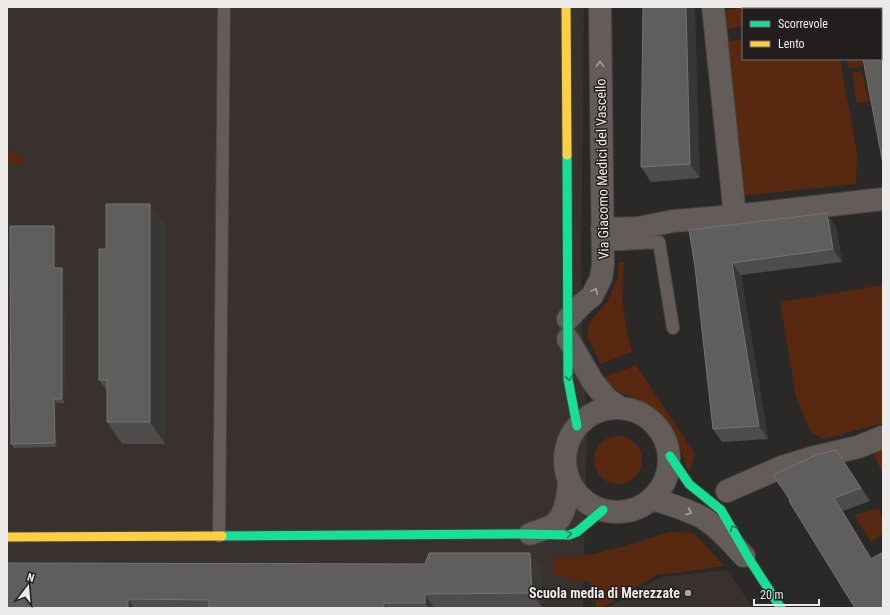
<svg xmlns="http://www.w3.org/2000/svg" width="890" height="615" font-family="'Roboto Condensed',sans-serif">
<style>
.built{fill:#39312e}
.green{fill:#582811}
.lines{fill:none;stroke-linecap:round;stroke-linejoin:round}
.lane-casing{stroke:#454443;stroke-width:14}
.street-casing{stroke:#454443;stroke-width:24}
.fast-casing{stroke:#454443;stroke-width:11}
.slow-casing{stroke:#454443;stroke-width:11}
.lane{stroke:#645c59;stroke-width:12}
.street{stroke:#645c59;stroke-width:22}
.fast{stroke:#16e098;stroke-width:9}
.slow{stroke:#ffcf43;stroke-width:9}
.wall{fill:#4e4d4c}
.shaded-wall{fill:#383736}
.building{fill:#5f5e5d;stroke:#757473}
.oneway{stroke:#a8a3a1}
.oneway2{stroke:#1c7f5a}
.poi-dot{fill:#a7a6a5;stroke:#211e1d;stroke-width:1.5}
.labels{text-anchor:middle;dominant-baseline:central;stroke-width:3;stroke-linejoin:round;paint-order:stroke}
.street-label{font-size:14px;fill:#ebeae9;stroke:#211e1d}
.poi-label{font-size:14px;font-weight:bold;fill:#ebeae9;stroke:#211e1d;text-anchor:end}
</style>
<rect width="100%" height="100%" fill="#2a2928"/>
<g class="built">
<polygon points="7,7 584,7 581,305 587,429 583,608 7,608 7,164 26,163 7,147"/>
<polygon points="727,570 753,608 607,608 661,577"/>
</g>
<g class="green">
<polygon points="746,7 827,7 827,9 743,9 743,26 727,29 726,10"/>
<polygon points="743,39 743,59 840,59 857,153 856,184 740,196 725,42"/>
<polygon points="847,59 862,59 863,66 849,68"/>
<polygon points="862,71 869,101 857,103 852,73"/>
<polygon points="7,147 27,164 7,164"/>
<polygon points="618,262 624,262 622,296 626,327 632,352 601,364 587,337 589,323 607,302 618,277"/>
<polygon points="883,285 883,423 824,439 811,433 796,397 780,302"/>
<polygon points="636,365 695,454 691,467 688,472 682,453 668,423 656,411 635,399 619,392 602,378"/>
<circle cx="618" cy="460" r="24"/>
<polygon points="883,444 883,475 871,448"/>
<polygon points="879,508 883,520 883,533 871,542 854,515"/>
<path d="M670,532L694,533L724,566L677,573L658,574L602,608H597L592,592L590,582L571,579L553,573V557C588,561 635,542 670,532Z"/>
</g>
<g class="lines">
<defs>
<g id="lane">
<polyline points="603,245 659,242 673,328"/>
<polyline points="219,536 224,7"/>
</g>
<g id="street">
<polyline points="713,7 735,216"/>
<polyline points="602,229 638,228 673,221 735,216 883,199"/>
<polyline points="568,319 581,305 592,296 601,278 603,265 600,7"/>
<polyline points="568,339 593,382 607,399 619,407"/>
<circle cx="617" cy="460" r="52"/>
<polyline points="727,491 782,467 811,458 858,447 883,437"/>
<path d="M652,499C669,504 687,509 703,518C719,527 731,543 744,556"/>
<path d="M530,534C537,531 547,529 553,525C566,517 568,495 569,482"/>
</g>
<g id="fast">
<polyline points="567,155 568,379 577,426"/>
<polyline points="670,456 689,484 721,510 751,562 781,608"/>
<polyline points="222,536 521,534 569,535 577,532 603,510"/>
</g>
<g id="slow">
<polyline points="566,7 567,155"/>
<polyline points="7,537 222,536"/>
</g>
</defs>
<use href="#lane" class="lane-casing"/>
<use href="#street" class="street-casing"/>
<use href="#fast" class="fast-casing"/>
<use href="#slow" class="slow-casing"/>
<use href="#lane" class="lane"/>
<use href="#street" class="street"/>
<use href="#fast" class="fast"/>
<use href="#slow" class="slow"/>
</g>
<g class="wall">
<polygon points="643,7 700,178 651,182 641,167"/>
<polygon points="150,204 165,226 165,444 122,444 107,422 107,390 99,380 106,249"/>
<polygon points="836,226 842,262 741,275 768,439 722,442 713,429 695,267"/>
<polygon points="57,230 57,268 62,268 64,272 65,403 57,403 57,447 14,448 11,444"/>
<polygon points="836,450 870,501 843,511 872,559 883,608 790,500"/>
<polygon points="530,553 540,568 542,607 487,608 7,608 425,564"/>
</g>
<g class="shaded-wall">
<polygon points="686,7 695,7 700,178 690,164"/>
<polygon points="150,204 165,226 165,444 150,422"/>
<polygon points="827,213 836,226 842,262 833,249"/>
<polygon points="54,226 57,230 57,272 54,268"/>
<polygon points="732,263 741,275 768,439 759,426"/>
<polygon points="62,268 64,272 65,403 62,399"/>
<polygon points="54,399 57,403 57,447 55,443"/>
<polygon points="834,498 843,511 880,572 871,559"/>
<polygon points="530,553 540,568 542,607 532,593"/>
<polygon points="425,594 434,608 428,608 425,603"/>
<polygon points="128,599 134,608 128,608"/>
<polygon points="384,603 388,608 384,608"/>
</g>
<g class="building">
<polygon points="643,7 686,7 690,164 641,167"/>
<polygon points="852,7 883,7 883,164 863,59 881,59 881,9 852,9"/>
<polygon points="106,204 150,204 150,422 107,422 107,380 99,380 99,249 106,249"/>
<polygon points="827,213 833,249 732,263 759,426 713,429 695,267 689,230"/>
<polygon points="10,226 54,226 54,268 62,268 62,399 54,399 55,443 11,444"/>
<polygon points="836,450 861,488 834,498 871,559 883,552 883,608 855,608 789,501 790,500 773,475 816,455"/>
<polygon points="429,553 530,553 532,593 425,594 425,603 384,603 384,608 209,608 209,600 128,599 128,608 7,608 7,563 425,564"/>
</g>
<defs><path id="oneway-chevron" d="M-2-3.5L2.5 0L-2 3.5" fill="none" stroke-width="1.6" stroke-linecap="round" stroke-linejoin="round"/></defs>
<g class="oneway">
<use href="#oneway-chevron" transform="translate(600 64) rotate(-91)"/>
<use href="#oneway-chevron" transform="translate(595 291) rotate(-62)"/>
<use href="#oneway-chevron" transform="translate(689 512) rotate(22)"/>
</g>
<g class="oneway2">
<use href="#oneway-chevron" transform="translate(569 378) rotate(84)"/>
<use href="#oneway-chevron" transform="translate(733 528) rotate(-118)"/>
<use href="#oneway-chevron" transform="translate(569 534) rotate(-8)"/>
</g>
<circle class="poi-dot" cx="688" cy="593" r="4"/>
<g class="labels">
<g class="street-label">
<text transform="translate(602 169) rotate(-91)">Via Giacomo Medici del Vascello</text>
</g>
<g class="poi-label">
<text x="680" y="593">Scuola media di Merezzate</text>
</g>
</g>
<rect width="890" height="615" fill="none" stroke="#ebeae9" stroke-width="16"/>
<rect x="742" y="8" width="140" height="52" fill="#211e1d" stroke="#72706f"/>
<rect x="750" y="21" width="20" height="6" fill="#16e098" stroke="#72706f"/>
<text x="778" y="28" font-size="12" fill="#ebeae9">Scorrevole</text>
<rect x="750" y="41" width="20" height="6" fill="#ffcf43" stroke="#72706f"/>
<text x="778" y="48" font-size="12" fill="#ebeae9">Lento</text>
<g transform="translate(28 587) rotate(16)" stroke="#211e1d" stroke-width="3" paint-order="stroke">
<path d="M0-3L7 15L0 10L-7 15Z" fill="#ebeae9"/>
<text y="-6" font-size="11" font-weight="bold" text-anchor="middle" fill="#ebeae9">N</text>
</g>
<path d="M754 599v6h65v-6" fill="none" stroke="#ebeae9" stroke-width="2"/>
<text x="760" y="599" font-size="12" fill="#ebeae9" stroke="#211e1d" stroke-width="3" paint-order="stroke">20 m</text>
</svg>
